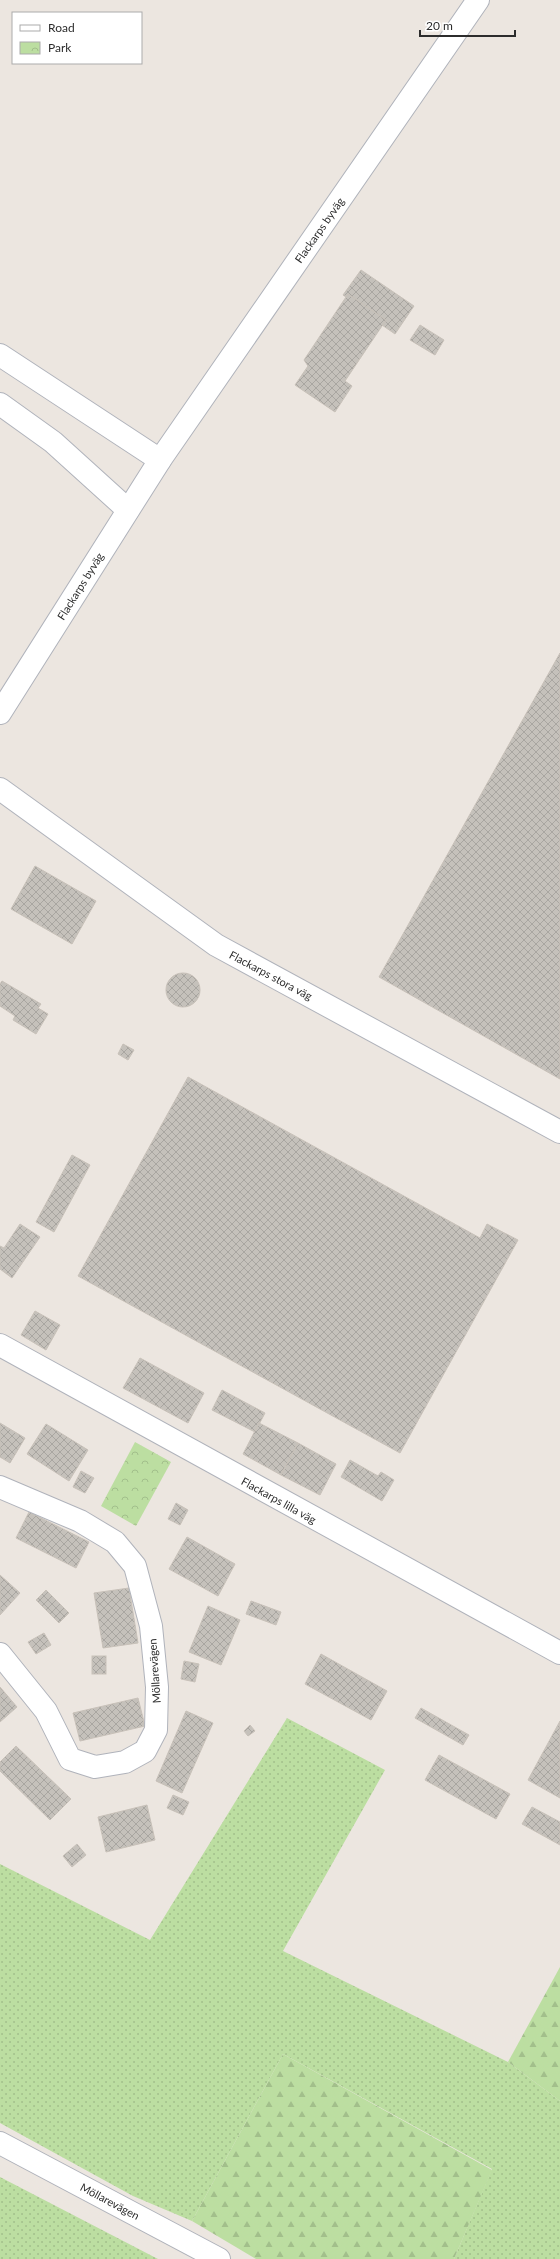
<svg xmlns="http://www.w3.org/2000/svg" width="560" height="2259" font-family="Lato,sans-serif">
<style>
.grass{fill:url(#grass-dots)}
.forest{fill:url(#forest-firs)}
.park{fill:url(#park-crowns)}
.building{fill:url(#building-cross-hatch);stroke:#c8c1b9}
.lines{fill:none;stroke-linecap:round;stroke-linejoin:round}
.minor-casing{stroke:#b0b3bb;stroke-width:24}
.minor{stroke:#fff;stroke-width:22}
.labels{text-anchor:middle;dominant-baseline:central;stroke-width:3.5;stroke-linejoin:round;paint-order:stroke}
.street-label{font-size:11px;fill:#2c2c2c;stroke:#fff}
</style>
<defs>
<pattern id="grass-dots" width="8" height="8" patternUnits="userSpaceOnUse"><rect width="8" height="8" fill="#bcdea1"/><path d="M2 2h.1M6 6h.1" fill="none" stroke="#a2bf8b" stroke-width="1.8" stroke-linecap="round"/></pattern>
<pattern id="forest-firs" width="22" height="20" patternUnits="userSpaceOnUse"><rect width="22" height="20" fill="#bcdea1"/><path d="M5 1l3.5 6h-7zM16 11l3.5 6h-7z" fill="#a2bf8b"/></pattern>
<pattern id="park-crowns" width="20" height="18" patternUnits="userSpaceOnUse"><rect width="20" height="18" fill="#bcdea1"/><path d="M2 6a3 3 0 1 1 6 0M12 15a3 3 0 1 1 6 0" fill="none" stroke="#a2bf8b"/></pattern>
<pattern id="building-cross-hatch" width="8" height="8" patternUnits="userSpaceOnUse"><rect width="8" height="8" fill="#c5c1bb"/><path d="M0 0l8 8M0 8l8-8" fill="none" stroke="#a9a6a1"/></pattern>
</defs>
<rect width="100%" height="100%" fill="#ece6e0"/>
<g class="grass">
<polygon points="287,1718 385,1770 283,1951 508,2062 560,2101 560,2259 454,2259 492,2169 283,2054 192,2221 133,2196 0,2123 0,1864 150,1940"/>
<polygon points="0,2177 158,2259 0,2259"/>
</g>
<g class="forest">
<polygon points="560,1967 560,2101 508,2062"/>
<polygon points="283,2054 492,2170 454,2259 256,2259 192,2221"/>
</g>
<polygon class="park" points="135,1442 171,1462 136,1526 101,1506"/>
<g class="building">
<polygon points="361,270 414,306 395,334 382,325 386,320 348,294 346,297 343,295"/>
<polygon points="348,294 386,320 345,381 352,386 335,412 295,385 308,366 304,360"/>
<polygon points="420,325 444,340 435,355 410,340"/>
<polygon points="560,653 560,1079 379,977"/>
<polygon points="35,866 96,901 72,944 11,909"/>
<circle cx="183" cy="990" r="17"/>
<polygon points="2,981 41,1004 38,1008 48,1014 36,1034 13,1020 15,1016 0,1006 0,984"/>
<polygon points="123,1044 134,1050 128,1060 118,1054"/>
<polygon points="188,1077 480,1238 487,1224 518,1240 400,1453 78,1276"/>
<polygon points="72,1155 90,1165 54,1232 36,1222"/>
<polygon points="20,1224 40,1237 12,1278 0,1269 0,1246 4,1248"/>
<polygon points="35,1311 60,1325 46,1350 21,1335"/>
<polygon points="140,1358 204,1393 188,1423 123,1388"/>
<polygon points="222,1390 265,1413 255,1432 212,1410"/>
<polygon points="0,1423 25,1438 10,1463 0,1457"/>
<polygon points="259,1423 298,1443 281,1475 243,1454"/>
<polygon points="46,1424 88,1450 69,1481 27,1454"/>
<polygon points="298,1443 336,1464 320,1495 281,1475"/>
<polygon points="350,1460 378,1476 381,1472 394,1480 382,1501 341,1477"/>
<polygon points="81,1471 94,1478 85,1493 73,1487"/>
<polygon points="176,1503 188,1510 180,1525 168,1519"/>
<polygon points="29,1512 89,1542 76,1568 16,1538"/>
<polygon points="187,1537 235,1564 218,1596 169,1569"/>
<polygon points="0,1575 20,1593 0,1615"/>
<polygon points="129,1588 138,1643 103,1648 94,1593"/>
<polygon points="46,1590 69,1613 59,1623 36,1600"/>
<polygon points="251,1601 281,1612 276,1625 246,1614"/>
<polygon points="208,1606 240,1620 221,1665 189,1652"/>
<polygon points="44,1633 51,1645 36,1654 28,1642"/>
<polygon points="321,1654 387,1691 371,1720 305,1684"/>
<rect x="92" y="1656" width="14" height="18"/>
<polygon points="184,1661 199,1664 195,1682 181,1679"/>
<polygon points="0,1687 17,1707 0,1722"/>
<polygon points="138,1698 145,1726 80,1741 73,1713"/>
<polygon points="421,1708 469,1735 463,1745 415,1718"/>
<polygon points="186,1711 213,1723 182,1793 156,1781"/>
<polygon points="560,1721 560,1798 528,1780"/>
<polygon points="250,1725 255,1731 248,1736 244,1731"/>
<polygon points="16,1746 71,1799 50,1820 0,1771 0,1762"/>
<polygon points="439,1755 510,1794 496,1819 425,1780"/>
<polygon points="173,1795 189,1802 183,1815 167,1808"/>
<polygon points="147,1805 155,1840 106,1852 98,1817"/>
<polygon points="532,1807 560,1822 560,1845 522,1824"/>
<polygon points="77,1844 86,1855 72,1867 63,1856"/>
</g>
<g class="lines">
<defs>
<g id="minor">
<polyline points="0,355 160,460"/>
<polyline points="0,404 53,442 128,510"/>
<polyline points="0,713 160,460 478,0"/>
<polyline points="0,789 216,945 560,1132"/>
<polyline points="0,1345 560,1653"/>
<polyline points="0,1487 80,1521 115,1542 135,1566 151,1626 157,1687 156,1730 145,1751 125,1762 95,1767 70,1759 46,1711 0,1654"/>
<polyline points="0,2143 219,2259"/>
</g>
</defs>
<use href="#minor" class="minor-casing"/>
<use href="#minor" class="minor"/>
</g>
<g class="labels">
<g class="street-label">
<text transform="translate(319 230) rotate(-55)">Flackarps byväg</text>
<text transform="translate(80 586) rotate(-58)">Flackarps byväg</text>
<text transform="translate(271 975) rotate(28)">Flackarps stora väg</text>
<text transform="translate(279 1500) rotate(29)">Flackarps lilla väg</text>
<text transform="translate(154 1671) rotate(-94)">Möllarevägen</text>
<text transform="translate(110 2201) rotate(28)">Möllarevägen</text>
</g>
</g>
<rect x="12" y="12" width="130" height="52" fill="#ffffff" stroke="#ababab"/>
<rect x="20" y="25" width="20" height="6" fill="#ffffff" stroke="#ababab"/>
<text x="48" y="32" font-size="12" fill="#2c2c2c">Road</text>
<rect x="20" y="42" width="20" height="12" fill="url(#park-crowns)" stroke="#ababab"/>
<text x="48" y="52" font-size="12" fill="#2c2c2c">Park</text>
<path d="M420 30v6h95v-6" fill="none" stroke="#2c2c2c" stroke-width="2"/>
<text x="426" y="30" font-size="12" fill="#2c2c2c" stroke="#ffffff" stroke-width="3" paint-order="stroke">20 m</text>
</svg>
